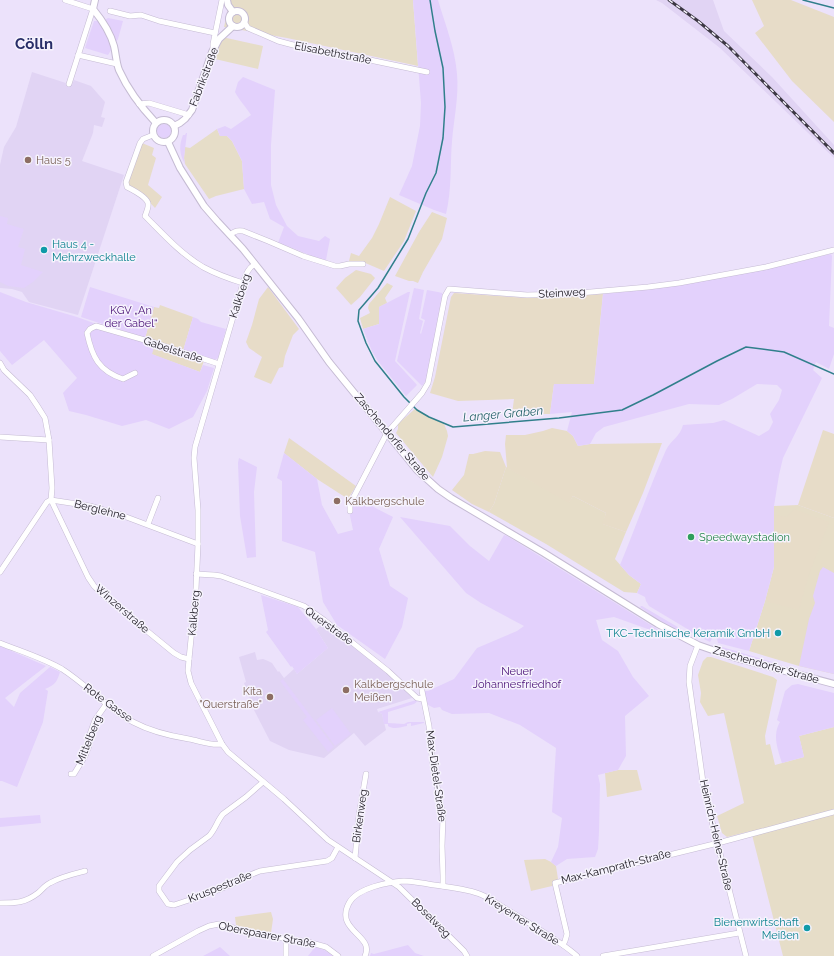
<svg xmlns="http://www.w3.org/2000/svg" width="834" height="956" font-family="Raleway,sans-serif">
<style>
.commercial{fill:#e6ddc8}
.industrial{fill:#e7dcc8}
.built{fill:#e1d4f4}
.green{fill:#e3d1fc}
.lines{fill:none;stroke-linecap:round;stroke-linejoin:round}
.stream{stroke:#307f8b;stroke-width:1.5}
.minor-casing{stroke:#c5bbd3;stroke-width:6}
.tertiary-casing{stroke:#c5bbd3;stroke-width:8}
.minor{stroke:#fff;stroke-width:5}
.tertiary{stroke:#fff;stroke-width:6}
.rail-casing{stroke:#3c3843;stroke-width:3}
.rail{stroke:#f6f3fd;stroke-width:1.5;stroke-dasharray:4.5;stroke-linecap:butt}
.education-dot{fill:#8d6e63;stroke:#f6f3fd;stroke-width:1.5}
.culture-dot{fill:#0f9aa8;stroke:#f6f3fd;stroke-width:1.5}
.leisure-dot{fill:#2e9e5b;stroke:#f6f3fd;stroke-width:1.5}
.labels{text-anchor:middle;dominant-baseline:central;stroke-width:3;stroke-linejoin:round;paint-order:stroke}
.street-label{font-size:11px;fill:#1c1921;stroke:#f6f3fd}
.education-label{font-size:11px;fill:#785e54;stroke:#f6f3fd;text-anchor:start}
.culture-label{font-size:11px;fill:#0d838f;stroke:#f6f3fd;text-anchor:end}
.park-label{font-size:11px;fill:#4a1277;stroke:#f6f3fd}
.leisure-label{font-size:11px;fill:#27864d;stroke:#f6f3fd;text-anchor:start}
.water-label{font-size:12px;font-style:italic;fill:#246168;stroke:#f6f3fd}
.district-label{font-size:15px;font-weight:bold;fill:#282e68;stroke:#f6f3fd}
</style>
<rect width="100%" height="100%" fill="#ece2fb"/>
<g class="commercial">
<polygon points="230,0 413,0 418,66 287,38 224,27"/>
<polygon points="222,37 263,46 258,69 215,59"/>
<polygon points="217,129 220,136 227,136 232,141 242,161 244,189 216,196 209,199 185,164 184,158 185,147 190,148"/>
<polygon points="387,283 393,286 385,298 387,303 379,307 379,324 363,329 360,318 370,313 368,308 369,304"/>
<polygon points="416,408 429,417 444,424 447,431 448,436 442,457 433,477 396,433 398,429 398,424"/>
<polygon points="506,467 569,502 573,496 606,513 603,524 626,532 615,559 629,575 641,584 637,593 624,592 546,544 489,512 494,504"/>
<polygon points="798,505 834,518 834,674 799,666 749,651 765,601 774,567 774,506"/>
<polygon points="707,657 711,657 773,677 777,680 765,736 766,745 770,744 775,765 804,757 799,736 834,727 834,956 783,956 751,831 727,837 722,833 717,816 744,803 724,713 708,716 700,702 701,693 698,675 703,661"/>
</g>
<g class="industrial">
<polygon points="752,0 791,0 834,17 834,122 792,81 755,33 764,26"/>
<polygon points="142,143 154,148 152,155 156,158 148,185 162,197 155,208 142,194 129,186 127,182"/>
<polygon points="390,197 416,211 404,241 384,271 363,262 349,261 351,253 359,256 372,238 379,224"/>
<polygon points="432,212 447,218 442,239 423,272 418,283 413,281 409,281 395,276 419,232"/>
<polygon points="356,270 371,274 375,278 360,297 351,305 336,288 345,278"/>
<polygon points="268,287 299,329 293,335 285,356 283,367 279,368 271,384 254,377 262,357 249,348 246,342 252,325 259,299"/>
<polygon points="454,293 528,298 603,294 594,384 554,384 550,414 512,414 514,399 458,401 430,393 435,377 451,297"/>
<polygon points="160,305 193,317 183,351 205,358 200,372 151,354 155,345 145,338 154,307 159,308"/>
<polygon points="552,428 567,431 573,436 578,446 590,444 662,443 643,493 626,532 602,524 606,513 573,496 569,503 507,468 505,444 506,435 525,435 543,431"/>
<polygon points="823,430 834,434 834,518 798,505"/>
<polygon points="289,438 356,486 348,499 317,479 284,453"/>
<polygon points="485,451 500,452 506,467 494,504 489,512 472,504 452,490 464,475 469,454 473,454"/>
<polygon points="794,509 829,522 808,577 799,610 766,601 775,567 775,515 787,517"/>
<polygon points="618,770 637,770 642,790 607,797 605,773"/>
<polygon points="545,859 551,862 556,866 558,879 552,886 531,891 524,860"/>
<polygon points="271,912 273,919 271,933 247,929 236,925 235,917"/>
</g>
<g class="built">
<polygon points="656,0 713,0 724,31 772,77 834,145 834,158 720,48 662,3"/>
<polygon points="32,72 72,85 74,80 91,86 105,102 101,117 105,118 102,127 94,125 93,133 82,161 124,175 78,315 29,302 22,292 12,289 0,288 0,165 4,147 16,127"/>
<polygon points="323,624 327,625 382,669 411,694 412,698 377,709 378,712 382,714 386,730 365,746 354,733 324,758 289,750 270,741 254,710 244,683 246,682 239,657 255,652 257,660 263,659 268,661 272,663 278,672 279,671 284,678 294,669 297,674 328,648 316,629"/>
</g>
<g class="green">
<path d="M413,0H438C445,24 455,48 457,74C459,96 454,118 452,141C450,165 452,189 446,214L434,210L399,195L412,166L420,126L421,103Z"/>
<polygon points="108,18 123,21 118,39 108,55 85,48 94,21 103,21"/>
<path d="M243,77L275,90L271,145V185L276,205L287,226L298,236L319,241L325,236L330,239L326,260C309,257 294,247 278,243L284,227L270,219L264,202L252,204L244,189L242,161L232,141L227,136H220L217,129L225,126L231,129L251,115C246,107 239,100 235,92L238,82Z"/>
<circle cx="164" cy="131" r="7"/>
<path d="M186,133H187L184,158L185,164C179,154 179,145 183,135H185Z"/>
<polygon points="0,216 8,218 7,224 24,229 18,247 25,249 21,265 43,272 33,282 24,288 8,286 0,282"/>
<path d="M831,254L832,256L829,326L834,328V354L829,369L816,362L813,370L822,378L783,458L779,475L774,506V567L765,601L749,651L718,643L717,639L713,637L710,642L692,633L689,630L649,606L646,601L645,597L637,593L641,584L629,575L620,565C636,527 649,488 666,450C671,440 680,437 683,425L713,423L724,420L759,436L769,430L773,422L770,414L779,400L782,390L777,385L757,384L732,399L719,405L689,404L604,427L596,433L590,444L578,446L573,436L567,431L572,412L550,414L554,384H594L603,294C658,289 712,280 766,269C788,265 809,259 831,254Z"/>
<polygon points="90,287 154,307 145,338 81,317"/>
<polygon points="414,288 424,290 419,319 423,321 420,333 421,334 425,320 421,318 427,290 438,292 442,293 443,296 427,379 422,386 397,361"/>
<polygon points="0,292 26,302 77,317 155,345 152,354 200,372 203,365 214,368 207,391 193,417 169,429 146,420 122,426 86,415 69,411 63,393 77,378 44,340 12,365 0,351"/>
<polygon points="408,292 410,292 395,361 417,385 406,396 378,361 372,351 363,329 379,324 379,307"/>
<polygon points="193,317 198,319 201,322 226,329 218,358 213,361 183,351"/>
<polygon points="284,453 317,479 322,505 338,534 353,530 349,511 356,498 393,517 379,549 390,586 408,598 402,627 385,659 337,625 323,602 315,552 282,541 282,481 277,478"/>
<polygon points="239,458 257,467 254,492 256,557 247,558 240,516 238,463"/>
<polygon points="400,517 450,526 470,546 489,561 504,535 507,536 670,637 614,617 596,620 602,640 618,651 633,677 649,696 625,716 626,756 618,770 598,775 600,784 599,832 598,849 595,857 567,859 556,866 551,862 558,847 562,818 552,812 556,748 520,725 489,713 452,714 442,710 440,707 434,708 428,705 424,691 428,691 454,679 477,648 517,631 524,626 481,603 466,593"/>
<polygon points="823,567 834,573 834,674 799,666 809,619 815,603 813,596 820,571"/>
<polygon points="261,595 298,607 316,629 328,648 297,674 292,666 291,667 266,632 268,630"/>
<polygon points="641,606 642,606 681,629 679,632 658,620 640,607"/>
<path d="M0,646L46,666L5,698L14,707L20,693L50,667L60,672C57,682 55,685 45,689L48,691L43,722L17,787L2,781H0Z"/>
<polygon points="722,647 772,662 772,664 732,654 718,649 718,648"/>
<polygon points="283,679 334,747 328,752 303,720 307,717 280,681"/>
<path d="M798,684L834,693V727L799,736L804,757L782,763C778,750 772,735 780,722L777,720L785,691L792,685Z"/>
<path d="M416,700H419L414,704L388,712V723L404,724L408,722H424V723L411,726V723L407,724V726C401,727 394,730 388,726V724H384L382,714L378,712Z"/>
<polygon points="332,708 351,734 335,746 316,720"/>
<polygon points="40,815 41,823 0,827 0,818"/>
<polygon points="408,945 415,953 424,956 370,956 371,953 374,954"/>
<polygon points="220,947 230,956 203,956"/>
<polygon points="315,947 324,950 334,956 308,956"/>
</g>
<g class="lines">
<g class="stream">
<polyline points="430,0 435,31 443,68 445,107 443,138 436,173 426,193 408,239 378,288 359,310 358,321 366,343 375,361 404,397 417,410 429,417 453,427 559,418 622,410 653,395 717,361 746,347 784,352 834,374"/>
<polyline points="803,0 834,8"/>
</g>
<defs>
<g id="minor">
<polyline points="65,0 93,9 69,84"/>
<polyline points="110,11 130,16 141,15 159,21 215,33"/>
<polyline points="244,22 248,28 278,41 297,46 346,55 427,72"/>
<polyline points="213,49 213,44 222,0"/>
<polyline points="78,55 117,64"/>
<polyline points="139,104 149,103 189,115"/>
<path d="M153,135L143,139L140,143L126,182L127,187C133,190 146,197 148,203C149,207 146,213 145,216C163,234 181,254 203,267C216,274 230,279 243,283"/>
<path d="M230,235C234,231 238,230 243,231L268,241L303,256L335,266H340L349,264H363"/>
<path d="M255,264C247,269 246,275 243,283L195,447L194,458L198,510V544L196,589L189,659L188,671L191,683L222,744L228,752L284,799L328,840L399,887L464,951L467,956"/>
<polyline points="0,363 4,370 30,395 38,407 45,418 49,440 52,488 51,500"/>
<path d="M135,373L123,379C99,371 92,357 87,333L90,329L96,326L155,343L219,364"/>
<polyline points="0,437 49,440"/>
<polyline points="51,500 88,577 94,586 103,595 174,653 181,657 189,659"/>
<polyline points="51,500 90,506 121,515 198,544"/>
<polyline points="350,511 350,504 387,433 422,393 428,383 445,296 449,289 527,295 568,294 648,287 679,283 766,267 834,250"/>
<polyline points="148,524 158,498"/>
<polyline points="0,572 47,502 51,500"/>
<polyline points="196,574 214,575 221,576 304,606 324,620 388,671 417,698 423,699"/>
<path d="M0,643C20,651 43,658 62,669C87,685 107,708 133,722C150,731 170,736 189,739C200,741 211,746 222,744"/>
<polyline points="698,645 690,666 689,682 703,782 707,802 746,956"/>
<polyline points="422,691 429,726 433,766 443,817 442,846 443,876 443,886"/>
<polyline points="71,774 74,774 85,756 89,746 90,734 95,720 107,703"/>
<path d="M263,782L246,797L223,814C217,821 215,830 209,836L190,850L177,862L159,886V891L168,904L174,905L198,897L218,890L232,884L245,877L260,871L327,861L332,858L338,847"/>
<polyline points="355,858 359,815 366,774"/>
<path d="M0,903C16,903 25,903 38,893C42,890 45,885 50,883C60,877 73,874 85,871"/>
<polyline points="563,945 565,941 567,934 555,883 718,843 834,812"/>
<polyline points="153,956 198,931 209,926 219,924 225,925 243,931 263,935 308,942 326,947 338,956"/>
<polyline points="286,956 286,939"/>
<path d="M365,956C375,935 334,931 349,903C357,888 388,882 404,881C412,881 421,883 428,884C445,887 467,888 482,895C493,900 505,909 516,915C536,928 559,940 577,956"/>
<polyline points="603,956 739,933"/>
</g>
<g id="tertiary">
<path d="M95,0L93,9C102,20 110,31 114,46C116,54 116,62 119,70C128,90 141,107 156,123"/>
<polyline points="227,0 228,5 233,12"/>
<circle cx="237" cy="19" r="8"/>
<circle cx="164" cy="131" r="11"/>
<polyline points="174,126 180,123 185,119 192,110 212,52 219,39 233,26"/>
<polyline points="168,142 180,168 204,206 217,221 243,249 298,318 329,362 417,470 438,489 451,498 544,553 658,624 698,645 721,653 740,659 834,684"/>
</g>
</defs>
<use href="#minor" class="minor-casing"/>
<use href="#tertiary" class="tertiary-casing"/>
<use href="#minor" class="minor"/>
<use href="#tertiary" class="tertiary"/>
<defs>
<polyline id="rail" points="669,0 698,21 728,46 834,153"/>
</defs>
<use href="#rail" class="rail-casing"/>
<use href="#rail" class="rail"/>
</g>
<g class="education-dot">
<circle cx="28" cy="160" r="4"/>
<circle cx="337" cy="501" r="4"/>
<circle cx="346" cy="690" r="4"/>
<circle cx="270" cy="697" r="4"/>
</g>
<g class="culture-dot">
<circle cx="44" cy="250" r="4"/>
<circle cx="778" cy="633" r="4"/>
<circle cx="807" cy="928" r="4"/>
</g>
<circle class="leisure-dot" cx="691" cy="537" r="4"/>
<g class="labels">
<g class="street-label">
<text transform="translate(333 53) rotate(11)">Elisabethstraße</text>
<text transform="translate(204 77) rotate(-69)">Fabrikstraße</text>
<text transform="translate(562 293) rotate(-3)">Steinweg</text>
<text transform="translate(240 296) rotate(-72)">Kalkberg</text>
<text transform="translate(173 350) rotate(18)">Gabelstraße</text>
<text transform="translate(392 437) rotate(50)">Zaschendorfer Straße</text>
<text transform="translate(100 510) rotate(14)">Berglehne</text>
<text transform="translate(122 609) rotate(41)">Winzerstraße</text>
<text transform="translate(194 613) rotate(-85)">Kalkberg</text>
<text transform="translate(329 626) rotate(36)">Querstraße</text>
<text transform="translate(766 665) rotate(16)">Zaschendorfer Straße</text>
<text transform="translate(108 703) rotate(36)">Rote Gasse</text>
<text transform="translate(89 740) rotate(-68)">Mittelberg</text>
<text transform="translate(436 776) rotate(82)">Max-Dietel-Straße</text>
<text transform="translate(360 816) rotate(-82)">Birkenweg</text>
<text transform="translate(716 835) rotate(77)">Heinrich-Heine-Straße</text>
<text transform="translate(616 867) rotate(-14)">Max-Kamprath-Straße</text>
<text transform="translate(220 887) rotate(-22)">Kruspestraße</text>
<text transform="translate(431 918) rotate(45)">Boselweg</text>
<text transform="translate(522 920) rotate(32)">Kreyerner Straße</text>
<text transform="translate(267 935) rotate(11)">Oberspaarer Straße</text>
</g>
<g class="education-label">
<text x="36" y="160">Haus 5</text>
<text x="345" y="501">Kalkbergschule</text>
<text x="354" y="684">Kalkbergschule<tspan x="354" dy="13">Meißen</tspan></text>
<text x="262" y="691" text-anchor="end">Kita<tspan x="262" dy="13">"Querstraße"</tspan></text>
</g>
<g class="culture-label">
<text x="52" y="244" text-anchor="start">Haus 4 -<tspan x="52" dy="13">Mehrzweckhalle</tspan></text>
<text x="770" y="633">TKC–Technische Keramik GmbH</text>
<text x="799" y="922">Bienenwirtschaft<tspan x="799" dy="13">Meißen</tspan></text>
</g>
<g class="park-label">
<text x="131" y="310">KGV „An<tspan x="131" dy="13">der Gabel“</tspan></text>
<text x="517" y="671">Neuer<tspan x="517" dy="13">Johannesfriedhof</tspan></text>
</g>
<g class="leisure-label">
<text x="699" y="537">Speedwaystadion</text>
</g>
<g class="water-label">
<text transform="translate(503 414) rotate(-5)">Langer Graben</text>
</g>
<g class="district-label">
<text x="34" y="44">Cölln</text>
</g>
</g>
</svg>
